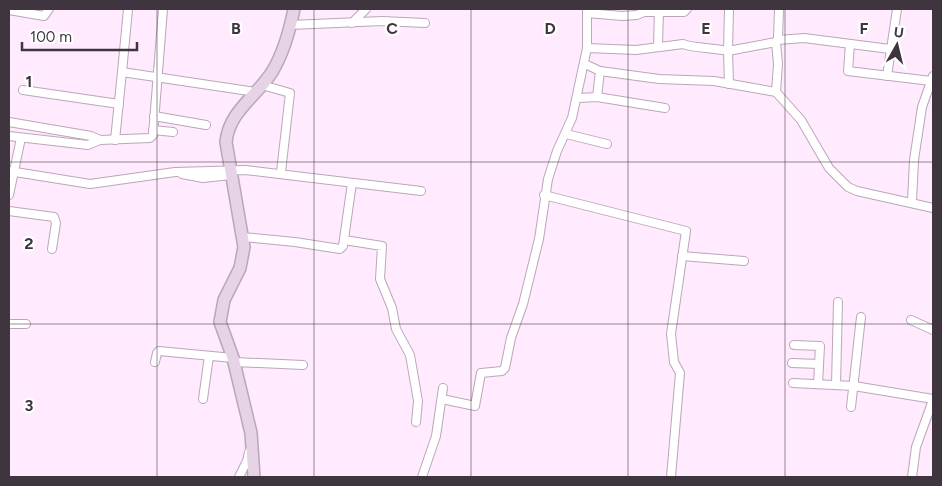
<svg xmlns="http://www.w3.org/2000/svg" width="942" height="486" font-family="Figtree,sans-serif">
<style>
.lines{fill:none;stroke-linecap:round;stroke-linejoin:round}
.street-casing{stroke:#bca6ba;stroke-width:10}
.secondary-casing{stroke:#bca6ba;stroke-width:14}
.street{stroke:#fff;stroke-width:8}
.secondary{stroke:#e6d3e5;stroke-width:11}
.grid{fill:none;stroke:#3e353e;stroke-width:1;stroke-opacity:0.55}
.grid-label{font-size:16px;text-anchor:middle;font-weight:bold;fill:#3e353e;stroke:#fff;stroke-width:4.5;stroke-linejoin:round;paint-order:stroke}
</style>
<rect width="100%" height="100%" fill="#ffebfd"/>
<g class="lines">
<defs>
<g id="street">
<polyline points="128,9 122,72 256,92"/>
<path d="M587,9V48L636,50L683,44C692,48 716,48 728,51L729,9"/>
<polyline points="9,10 44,16 49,9"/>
<polyline points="587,13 622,16 637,15 644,12 684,12 687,9"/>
<polyline points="352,23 366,9"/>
<polyline points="290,25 382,21 425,23"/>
<polyline points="778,40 804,38 890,49"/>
<polyline points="850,44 848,71 931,81"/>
<polyline points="658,46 659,9"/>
<polyline points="585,64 600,71 597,97"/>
<polyline points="600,71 659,79 714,81 776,92 801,120 829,168 848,187 857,191 933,208"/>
<polyline points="887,76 897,9"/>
<polyline points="729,84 728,51 776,42 778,38 779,9"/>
<polyline points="262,85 290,93 281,172"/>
<polyline points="23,90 119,104"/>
<polyline points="776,92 778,64 776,42"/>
<polyline points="578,98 597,97 665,108"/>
<polyline points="154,116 206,125"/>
<polyline points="9,122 91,136 100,140 150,138 153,135 163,9"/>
<polyline points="153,130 173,132"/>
<polyline points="566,134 607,144"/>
<polyline points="9,136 88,145 100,140"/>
<polyline points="115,140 122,72"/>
<polyline points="9,171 90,184 175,172 245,170 421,191"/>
<polyline points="182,174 203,178 231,175"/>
<polyline points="9,195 21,138"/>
<polyline points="544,195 686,231 671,334 674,362 680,373 671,477"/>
<polyline points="912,201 914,160 922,107 933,76"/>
<polyline points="9,211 54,217 56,223 52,249"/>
<polyline points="243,237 295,242 340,249 343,246 352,183"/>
<polyline points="344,240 382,246 380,279 392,308 396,329 410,355 418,401 416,422"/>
<polyline points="682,256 744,261"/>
<polyline points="911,320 933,330"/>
<polyline points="9,324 26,324"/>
<polyline points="794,345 820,346 818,384"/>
<polyline points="155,362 157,353 159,351 233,358"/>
<polyline points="234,362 303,365"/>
<polyline points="792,363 819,364"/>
<polyline points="793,383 854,386 933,399"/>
<polyline points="836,385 838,302"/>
<polyline points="203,399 209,356"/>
<polyline points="442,399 475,406 481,373 502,371 505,368 511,338 523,304 539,239 548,179 557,151 572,118 587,48"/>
<polyline points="851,407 861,317"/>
<polyline points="239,477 247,461 249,452"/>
<polyline points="422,477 436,436 443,388"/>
<polyline points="912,477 916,447 933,400"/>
</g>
<path id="secondary" d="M254,477L251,433L233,358L220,322L224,300L240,268L244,247L226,142C229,111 257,96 272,72C283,54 290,29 294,9"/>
</defs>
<use href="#street" class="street-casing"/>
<use href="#secondary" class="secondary-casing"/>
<use href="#street" class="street"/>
<use href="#secondary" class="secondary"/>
</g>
<path class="grid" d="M157,9V477M314,9V477M471,9V477M628,9V477M785,9V477M9,162H933M9,324H933"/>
<g class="grid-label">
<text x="236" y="34">B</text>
<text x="392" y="34">C</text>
<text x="550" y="34">D</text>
<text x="706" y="34">E</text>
<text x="864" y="34">F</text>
<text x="29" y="87">1</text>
<text x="29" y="249">2</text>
<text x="29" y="411">3</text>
</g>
<rect width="942" height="486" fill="none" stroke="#3e353e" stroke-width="20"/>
<g transform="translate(897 45) rotate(8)" stroke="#ffffff" stroke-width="4" paint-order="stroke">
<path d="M0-4L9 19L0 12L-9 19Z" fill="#3e353e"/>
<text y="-8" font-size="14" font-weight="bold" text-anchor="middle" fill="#3e353e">U</text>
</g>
<path d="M22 42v8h115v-8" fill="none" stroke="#3e353e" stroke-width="2.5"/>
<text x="30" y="42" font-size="15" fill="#3e353e" stroke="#ffffff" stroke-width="4" paint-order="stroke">100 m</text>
</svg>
